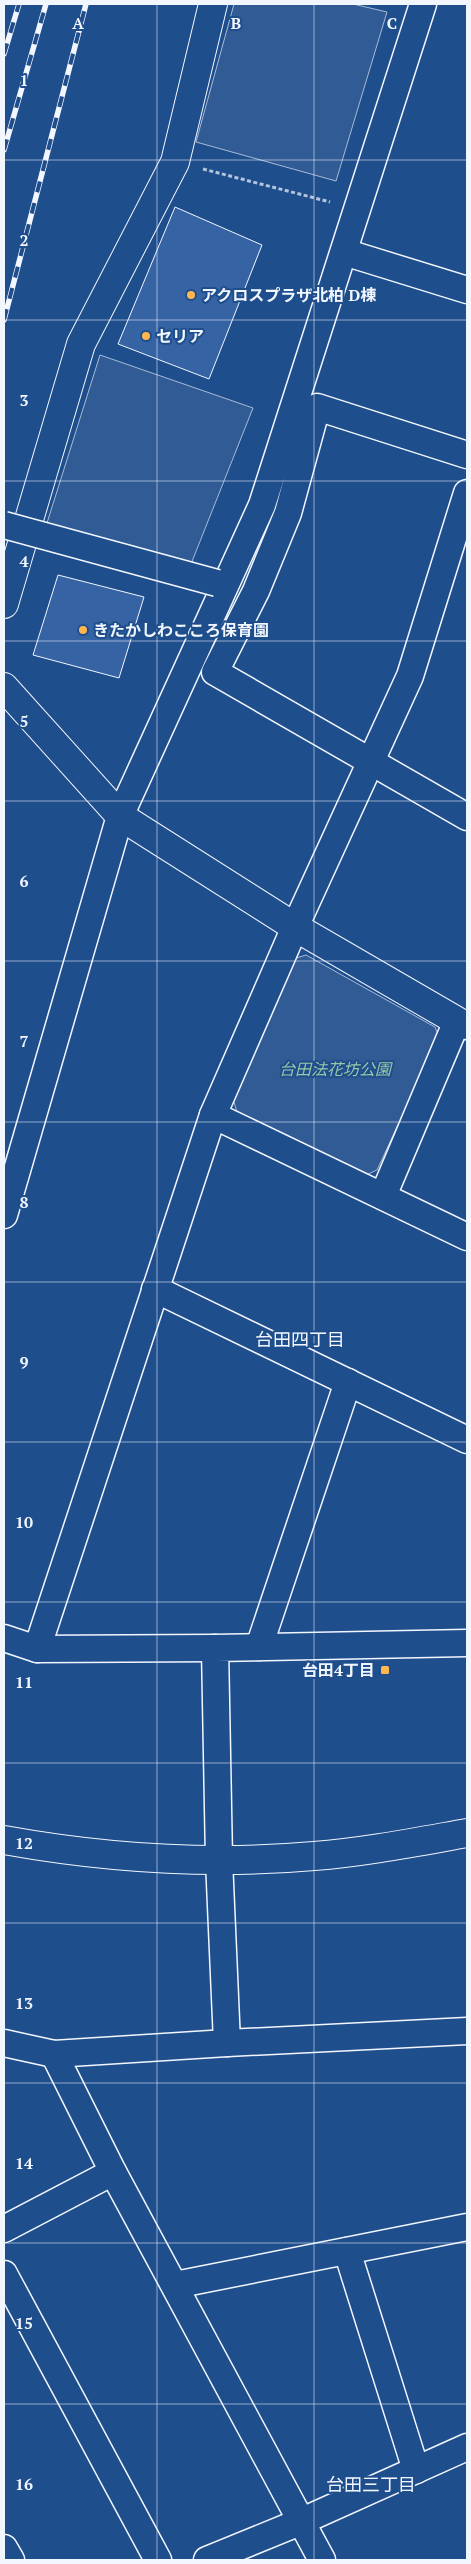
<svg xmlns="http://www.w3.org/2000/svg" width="471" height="2564" font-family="'PT Serif','Noto Sans JP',serif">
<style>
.built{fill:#305b95;stroke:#a8bbd7}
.building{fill:#3563a3;stroke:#f2f6ff}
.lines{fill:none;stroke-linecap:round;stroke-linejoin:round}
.minor-casing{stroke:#f2f6ff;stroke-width:29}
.tertiary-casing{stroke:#f2f6ff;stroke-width:30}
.path{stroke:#b3c4dc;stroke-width:3;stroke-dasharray:4 2.5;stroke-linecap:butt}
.minor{stroke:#1f4e8c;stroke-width:26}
.tertiary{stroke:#1f4e8c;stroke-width:28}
.rail-casing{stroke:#f2f6ff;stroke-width:5.5}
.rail{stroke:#1f4e8c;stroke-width:4;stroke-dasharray:11;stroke-linecap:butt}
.minor-bridge-casing{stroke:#f2f6ff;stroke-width:29;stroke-linecap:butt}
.minor-bridge{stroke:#1f4e8c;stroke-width:26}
.grid{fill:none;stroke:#f2f6ff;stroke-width:1;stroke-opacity:0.55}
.poi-dot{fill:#ffb74d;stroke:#1f4e8c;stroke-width:2}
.labels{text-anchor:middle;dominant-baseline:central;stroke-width:4;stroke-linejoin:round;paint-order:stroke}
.poi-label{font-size:16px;font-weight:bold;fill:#f2f6ff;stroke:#1f4e8c;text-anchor:start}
.park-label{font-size:16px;font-style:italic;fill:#97c8a6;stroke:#1f4e8c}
.neighbourhood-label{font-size:18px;fill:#f2f6ff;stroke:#1f4e8c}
.grid-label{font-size:16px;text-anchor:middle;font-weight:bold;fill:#f2f6ff;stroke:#1f4e8c;stroke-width:4;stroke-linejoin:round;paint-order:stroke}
</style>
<rect width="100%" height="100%" fill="#1f4e8c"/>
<g class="built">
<polygon points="234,4 353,4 387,12 336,181 196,142"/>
<polygon points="100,355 253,408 191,564 47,523"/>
<polygon points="306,955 435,1027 439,1037 377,1170 366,1175 237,1112 233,1099 296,958"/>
</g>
<g class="building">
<polygon points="175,207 262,245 209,379 118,344"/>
<polygon points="58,575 144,597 119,678 33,655"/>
</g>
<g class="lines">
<defs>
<g id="minor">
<polyline points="344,252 467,290"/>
<polyline points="467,455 317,407 288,513 256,591 215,672 467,817"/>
<polyline points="213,1115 467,1237"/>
<polyline points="383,1196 457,1021 467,1026"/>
<polyline points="4,1215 120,816 262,505 423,4"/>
<polyline points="155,1289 467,1440"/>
<polyline points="4,1638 37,1649 215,1648"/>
<polyline points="467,1643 215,1648 219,1860 227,2043 467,2031"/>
<polyline points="259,1647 348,1382"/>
<polyline points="37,1649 213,1115 295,927 410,676 467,493"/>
<polyline points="4,2043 54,2054 227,2043"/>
<polyline points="54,2054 113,2172 322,2560"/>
<polyline points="4,2229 113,2172"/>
<polyline points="347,2251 416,2470"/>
<polyline points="4,2274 158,2560"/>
<polyline points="175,2285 467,2227"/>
<polyline points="4,2548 11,2560"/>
<polyline points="207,2560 300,2522 467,2447"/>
</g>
<g id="tertiary">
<polyline points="4,604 81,344 175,162 213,4"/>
<polyline points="4,687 120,816 295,927 457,1021"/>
<path d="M4,1840C104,1858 212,1865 314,1856C365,1852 416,1842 467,1833"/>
</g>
</defs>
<use href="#minor" class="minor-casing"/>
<use href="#tertiary" class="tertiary-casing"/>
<polyline class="path" points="203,169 330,202"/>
<use href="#minor" class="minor"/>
<use href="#tertiary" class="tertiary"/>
<defs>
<g id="rail">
<polyline points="4,54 19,4"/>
<polyline points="4,150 46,4"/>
<polyline points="4,320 86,4"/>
</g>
</defs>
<use href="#rail" class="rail-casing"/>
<use href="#rail" class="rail"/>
<defs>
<polyline id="minor-bridge" points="4,525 217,583"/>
</defs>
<use href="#minor-bridge" class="minor-bridge-casing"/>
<use href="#minor-bridge" class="minor-bridge"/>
</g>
<path class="grid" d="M157,4V2560M314,4V2560M4,160H467M4,320H467M4,481H467M4,641H467M4,801H467M4,961H467M4,1122H467M4,1282H467M4,1442H467M4,1602H467M4,1763H467M4,1923H467M4,2083H467M4,2243H467M4,2404H467"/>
<g class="poi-dot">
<circle cx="191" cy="295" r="5"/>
<circle cx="146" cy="336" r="5"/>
<circle cx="83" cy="630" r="5"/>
<rect x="380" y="1665" width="10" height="10" rx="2.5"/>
</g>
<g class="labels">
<g class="poi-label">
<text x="201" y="295">アクロスプラザ北柏 D棟</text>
<text x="156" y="336">セリア</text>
<text x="93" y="630">きたかしわこころ保育園</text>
<text x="375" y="1670" text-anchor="end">台田4丁目</text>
</g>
<g class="park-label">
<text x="335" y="1069">台田法花坊公園</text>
</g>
<g class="neighbourhood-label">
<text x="300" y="1339">台田四丁目</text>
<text x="371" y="2484">台田三丁目</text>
</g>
</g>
<g class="grid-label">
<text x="78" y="29">A</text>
<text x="236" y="29">B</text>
<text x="392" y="29">C</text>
<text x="24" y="86">1</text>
<text x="24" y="246">2</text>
<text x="24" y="406">3</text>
<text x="24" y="567">4</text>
<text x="24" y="727">5</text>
<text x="24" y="887">6</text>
<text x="24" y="1047">7</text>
<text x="24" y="1208">8</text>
<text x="24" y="1368">9</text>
<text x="24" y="1528">10</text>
<text x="24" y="1688">11</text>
<text x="24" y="1849">12</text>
<text x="24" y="2009">13</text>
<text x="24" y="2169">14</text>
<text x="24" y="2329">15</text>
<text x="24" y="2490">16</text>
</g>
<rect width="471" height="2564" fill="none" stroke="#f2f6ff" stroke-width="10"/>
</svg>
